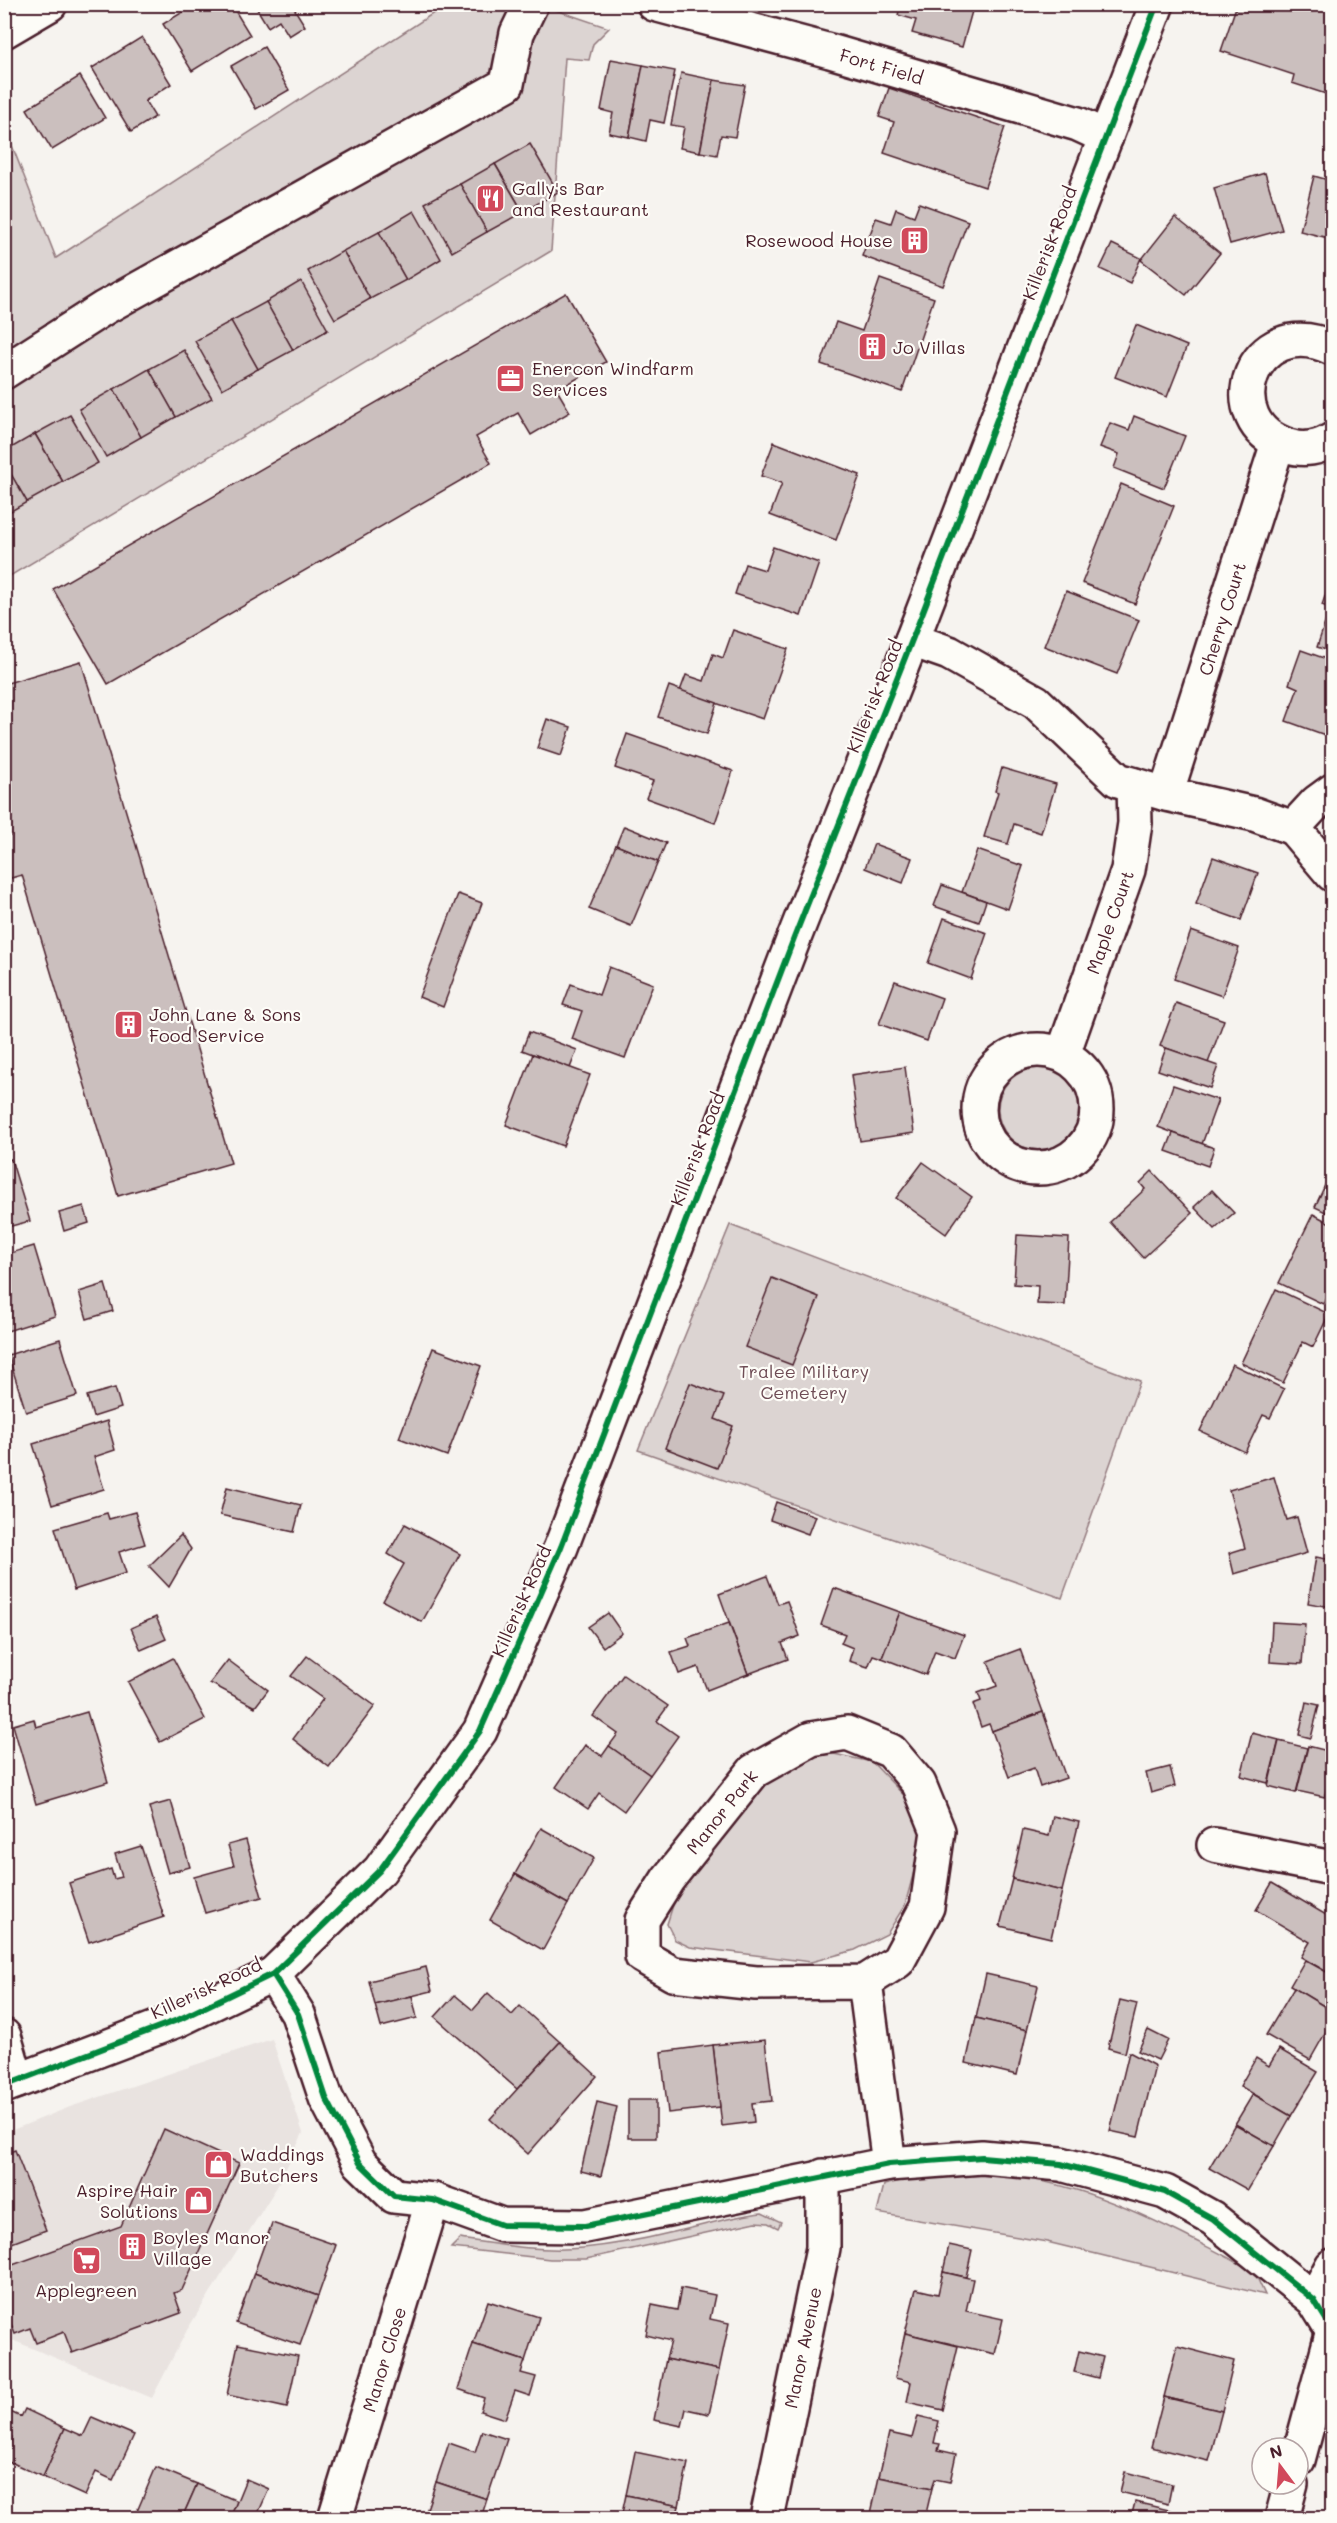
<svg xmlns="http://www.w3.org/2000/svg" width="1337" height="2523" font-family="Mali,sans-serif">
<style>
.built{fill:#e9e3e0}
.green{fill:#dcd4d2;stroke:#937a7e;stroke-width:1.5}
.building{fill:#cbbfbe;stroke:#4a1f2b;stroke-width:1.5}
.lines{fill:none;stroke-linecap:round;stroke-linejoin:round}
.minor-casing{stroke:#4a1f2b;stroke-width:38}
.secondary-casing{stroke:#4a1f2b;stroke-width:38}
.minor{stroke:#fdfcf7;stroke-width:33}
.secondary{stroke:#fdfcf7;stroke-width:33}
.cycleway-casing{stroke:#fdfcf7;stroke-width:10}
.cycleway{stroke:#00873e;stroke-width:6}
.labels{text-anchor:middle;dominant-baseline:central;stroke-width:4.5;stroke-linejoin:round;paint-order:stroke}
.street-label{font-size:18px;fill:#4a1f2b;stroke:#fdfcf7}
.poi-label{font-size:18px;fill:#4a1f2b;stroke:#fdfcf7;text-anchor:start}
.park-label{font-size:18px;fill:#6e4c55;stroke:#fdfcf7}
</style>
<rect width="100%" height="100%" fill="#f6f3ef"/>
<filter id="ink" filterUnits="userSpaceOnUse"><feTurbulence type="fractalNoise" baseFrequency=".0167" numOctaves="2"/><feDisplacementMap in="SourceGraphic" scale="12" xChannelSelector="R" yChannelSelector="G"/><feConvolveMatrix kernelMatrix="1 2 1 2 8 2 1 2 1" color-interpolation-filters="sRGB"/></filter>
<g filter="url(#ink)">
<polygon class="built" points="272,2039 303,2133 278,2185 187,2330 152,2398 5,2337 5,2133 70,2107"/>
<g class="green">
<polygon points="446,5 529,5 530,8 550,8 609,28 593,44 589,60 565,58 551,251 5,579 4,125 56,258"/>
<circle cx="1039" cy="1109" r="41"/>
<polygon points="730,1225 1140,1381 1062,1598 638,1450"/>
<polygon points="829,1753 872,1762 916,1808 923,1838 905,1905 887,1934 855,1950 811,1962 690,1947 675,1940 667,1924 676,1896 778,1770 798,1759"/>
<path d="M968,2173C1052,2175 1109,2198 1182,2234C1207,2247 1232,2258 1255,2273L1265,2295L1047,2242L877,2213L884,2185L913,2178Z"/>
<path d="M762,2213L781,2222L778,2228L768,2223L756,2222L586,2259H550L451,2248L460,2239C501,2245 542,2252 583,2248C612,2245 641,2240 669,2233C701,2227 730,2216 762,2213Z"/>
</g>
<g class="building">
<polygon points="196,4 231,4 250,35 192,71 163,24"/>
<polygon points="254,4 304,4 295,10 305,26 289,36 279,20 268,27"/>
<polygon points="901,4 974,4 962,47 912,33 916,20 898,15"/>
<polygon points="1237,4 1332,4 1332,96 1292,83 1294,75 1221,51"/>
<polygon points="142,37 171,84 145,101 155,117 131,132 92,68"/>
<polygon points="264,47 289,90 256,109 231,66"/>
<polygon points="611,59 643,65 629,137 609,133 613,113 601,110"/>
<polygon points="643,65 675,71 664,123 650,120 646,141 629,137"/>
<polygon points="681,73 714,80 700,152 680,148 684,127 671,125"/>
<polygon points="80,76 105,118 52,150 27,109"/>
<polygon points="714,80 745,85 735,137 721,135 717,155 700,152"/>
<polygon points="889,88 1005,127 985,187 884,153 894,122 879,117"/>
<polygon points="530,144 558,192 523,212 495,164"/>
<polygon points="495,164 523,212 487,232 460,184"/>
<polygon points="1265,173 1282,230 1230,244 1214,188"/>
<polygon points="1314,176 1332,181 1332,239 1300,231"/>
<polygon points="460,184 487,232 452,252 425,203"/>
<polygon points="919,203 968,221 943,286 862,256 876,218 891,223 896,209 914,216"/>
<polygon points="414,211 441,259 406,280 379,232"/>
<polygon points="1175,217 1220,253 1186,295 1141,260"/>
<polygon points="379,232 406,280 370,299 343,251"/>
<polygon points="1112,244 1141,258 1130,283 1100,269"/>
<polygon points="343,251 370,299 335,319 308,271"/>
<polygon points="880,279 934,298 902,392 821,364 836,322 862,331"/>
<polygon points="301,281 328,330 293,350 266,302"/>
<polygon points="566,293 606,362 557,390 570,412 531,435 518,413 476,437 491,463 108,684 53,589"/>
<polygon points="266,302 293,350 258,369 231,321"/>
<polygon points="231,321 258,369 222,389 195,341"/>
<polygon points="1136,325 1187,346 1167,397 1115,377"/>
<polygon points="184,350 212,398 176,417 149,369"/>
<polygon points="149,369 176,417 141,437 114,389"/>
<polygon points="114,389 141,437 106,457 79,409"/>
<polygon points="70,415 98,463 63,482 35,434"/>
<polygon points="1134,416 1185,436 1164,488 1114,468 1119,454 1100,447 1110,423 1129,430"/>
<polygon points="35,434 63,482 27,502 4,462 4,452"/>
<polygon points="774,442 860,475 836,540 770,515 782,483 761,476"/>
<polygon points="4,462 27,502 4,515"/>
<polygon points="1121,484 1174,506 1135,604 1082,583"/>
<polygon points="773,547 819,563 801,616 735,594 745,564 765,570"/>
<polygon points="1332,576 1332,652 1317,647 1330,608 1322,605"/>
<polygon points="1066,591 1139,620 1117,674 1044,646"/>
<polygon points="733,630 788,649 763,719 680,691 686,675 704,681 713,654 723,658"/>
<polygon points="1301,650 1332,661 1332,721 1328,736 1286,721 1298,688 1289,684"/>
<polygon points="81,661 231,1163 118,1196 22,875 4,880 4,837 10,836 4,816 4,684"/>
<polygon points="669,686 717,703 707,734 658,717"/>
<polygon points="547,719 571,727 561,756 537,748"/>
<polygon points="627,734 733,771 715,823 646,798 653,781 615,768"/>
<polygon points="1002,768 1056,784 1041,833 1014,824 1008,844 984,837 998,792 995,791"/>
<polygon points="624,826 666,843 658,862 616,845"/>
<polygon points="874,844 912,858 903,883 865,868"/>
<polygon points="616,845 658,862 631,926 589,909"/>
<polygon points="977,850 1023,866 1008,909 962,892"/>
<polygon points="1213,857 1258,873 1241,920 1196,904"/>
<polygon points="942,885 986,901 979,922 934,906"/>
<polygon points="458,894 482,903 443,1007 419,997"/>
<polygon points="944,918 987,933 971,979 928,963"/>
<polygon points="1191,931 1239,948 1222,996 1174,979"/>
<polygon points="609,967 653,984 625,1058 572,1039 582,1011 563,1005 571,984 599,995"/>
<polygon points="895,981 942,998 927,1041 879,1024"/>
<polygon points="1176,1003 1224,1020 1208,1063 1160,1046"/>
<polygon points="529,1032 577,1050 570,1068 522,1050"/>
<polygon points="1166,1048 1218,1066 1210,1088 1158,1070"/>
<polygon points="533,1054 590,1075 563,1146 506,1125"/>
<polygon points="905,1067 914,1133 860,1141 851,1075"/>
<polygon points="1173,1085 1218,1100 1202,1144 1158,1127"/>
<polygon points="1173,1133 1214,1148 1208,1166 1166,1151"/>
<polygon points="11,1159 30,1221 4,1228 4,1161"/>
<polygon points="923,1162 972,1197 946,1234 896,1198"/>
<polygon points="1332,1170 1332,1215 1315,1207"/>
<polygon points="1152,1171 1192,1213 1143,1258 1110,1222 1145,1189 1140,1183"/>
<polygon points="1212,1190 1234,1213 1215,1229 1194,1207"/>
<polygon points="84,1206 89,1223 64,1231 59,1213"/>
<polygon points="1313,1214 1332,1224 1332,1285 1323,1304 1279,1283"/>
<polygon points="1017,1235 1069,1238 1065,1305 1037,1304 1038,1286 1014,1284"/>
<polygon points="34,1246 55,1316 4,1332 4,1255"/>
<polygon points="772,1278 819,1297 792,1365 745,1347"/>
<polygon points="105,1284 113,1311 87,1319 79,1292"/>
<polygon points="1276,1289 1329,1314 1313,1347 1303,1342 1283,1383 1241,1363"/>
<polygon points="60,1339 77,1396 26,1412 8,1355"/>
<polygon points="433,1348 481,1366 447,1456 399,1438"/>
<polygon points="1232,1364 1284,1389 1270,1418 1263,1415 1245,1452 1200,1431"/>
<polygon points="690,1383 724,1396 715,1419 733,1426 717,1468 665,1448"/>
<polygon points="115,1388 121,1408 93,1417 87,1396"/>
<polygon points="107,1421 115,1450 94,1457 104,1489 52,1505 33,1444"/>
<polygon points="1274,1477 1287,1520 1297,1517 1307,1553 1234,1574 1229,1553 1245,1548 1229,1490"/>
<polygon points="227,1487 301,1505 294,1532 220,1515"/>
<polygon points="776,1502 815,1516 808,1534 770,1520"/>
<polygon points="135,1512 145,1544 119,1552 126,1573 74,1590 55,1528 107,1513 109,1519"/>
<polygon points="405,1524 460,1554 422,1622 383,1601 404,1564 388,1554"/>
<polygon points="181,1535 191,1549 169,1587 149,1566"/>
<polygon points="1316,1557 1332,1560 1332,1607 1308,1603"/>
<polygon points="767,1576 778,1604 787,1601 800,1636 782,1643 788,1659 748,1674 719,1594"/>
<polygon points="834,1588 900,1612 882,1658 873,1655 868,1667 849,1661 853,1648 841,1643 845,1634 821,1625"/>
<polygon points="900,1612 964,1635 955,1658 935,1651 926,1675 882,1658"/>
<polygon points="608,1613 622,1633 603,1647 588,1627"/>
<polygon points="156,1617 166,1639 141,1650 131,1628"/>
<polygon points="1272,1622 1305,1624 1302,1664 1270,1662"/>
<polygon points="729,1623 748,1674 707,1690 698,1667 679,1674 671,1652 690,1646 687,1638"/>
<polygon points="1020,1649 1043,1712 992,1731 989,1724 981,1727 973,1704 981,1701 978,1693 997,1686 988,1661"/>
<polygon points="307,1656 375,1706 329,1767 293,1739 323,1699 291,1676"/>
<polygon points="173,1658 205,1719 160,1742 128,1682"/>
<polygon points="228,1660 268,1690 255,1707 210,1683"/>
<polygon points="623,1675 668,1706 657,1721 678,1736 650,1775 609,1746 618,1734 593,1716"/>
<polygon points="1306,1702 1319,1705 1311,1738 1299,1735"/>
<polygon points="87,1712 108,1782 36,1804 13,1725 34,1719 36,1727"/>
<polygon points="1043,1712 1066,1778 1040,1787 1034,1768 1009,1777 992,1731"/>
<polygon points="1252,1733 1279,1740 1268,1783 1241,1776"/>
<polygon points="1279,1741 1307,1748 1296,1793 1268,1786"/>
<polygon points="585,1745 602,1756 609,1746 650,1775 624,1811 599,1793 588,1809 556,1787"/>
<polygon points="1308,1746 1332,1752 1332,1765 1325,1797 1297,1791"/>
<polygon points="1332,1765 1332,1797 1325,1795"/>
<polygon points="1170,1767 1175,1786 1151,1793 1146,1773"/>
<polygon points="171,1801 190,1867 168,1873 149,1807"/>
<polygon points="1053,1816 1079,1822 1062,1891 1012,1879 1023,1830 1049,1836"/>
<polygon points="541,1828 594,1858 568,1904 515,1874"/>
<polygon points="246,1840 262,1897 205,1913 194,1877 234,1866 228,1845"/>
<polygon points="141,1846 164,1917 89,1942 69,1883 111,1869 114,1879 122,1877 115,1854"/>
<polygon points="515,1874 568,1904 543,1950 490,1920"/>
<polygon points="1012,1879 1062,1891 1051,1938 1000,1926"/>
<polygon points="1272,1883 1326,1915 1332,1905 1332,1975 1301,1957 1310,1942 1256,1910"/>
<polygon points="1305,1960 1332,1975 1332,2011 1290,1986"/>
<polygon points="426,1967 432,1991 375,2005 369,1981"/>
<polygon points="986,1974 1038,1986 1027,2030 976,2018"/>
<polygon points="1294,1988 1332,2011 1332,2021 1310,2060 1266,2035"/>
<polygon points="488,1993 512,2015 520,2006 560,2042 517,2089 435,2017 455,1995 473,2010"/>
<polygon points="412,1996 417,2018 381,2027 375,2005"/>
<polygon points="1120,2000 1137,2004 1125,2053 1108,2048"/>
<polygon points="976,2018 1027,2030 1017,2075 966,2063"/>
<polygon points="1148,2030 1168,2040 1158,2060 1138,2051"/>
<polygon points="765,2040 772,2101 752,2103 754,2122 722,2126 713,2045"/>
<polygon points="560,2042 597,2076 528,2154 490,2119"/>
<polygon points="713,2045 720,2107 668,2113 661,2052"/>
<polygon points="1279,2049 1318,2072 1291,2116 1240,2086 1256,2058 1269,2066"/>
<polygon points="1129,2052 1155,2066 1138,2137 1110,2131"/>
<polygon points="1253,2094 1291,2116 1274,2146 1235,2124"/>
<rect x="628" y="2100" width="28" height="38"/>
<polygon points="597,2102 617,2107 601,2176 581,2171"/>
<polygon points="1235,2124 1274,2146 1248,2190 1209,2168"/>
<polygon points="164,2129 239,2163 182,2290 174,2293 181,2313 72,2353 64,2332 36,2343 30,2328 15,2334 4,2306 4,2268 121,2226"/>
<polygon points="15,2150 46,2230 4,2246 4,2154"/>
<polygon points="272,2223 336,2245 318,2296 254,2273"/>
<polygon points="949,2245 972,2250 966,2277 943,2272"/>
<polygon points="943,2272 973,2279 966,2311 1003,2319 995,2354 905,2333 916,2289 938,2294"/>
<polygon points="254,2273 318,2296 300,2345 236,2323"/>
<polygon points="681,2288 715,2295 710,2319 729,2323 719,2370 666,2359 671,2341 646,2335 652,2305 677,2310"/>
<polygon points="488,2301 539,2317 525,2361 473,2344"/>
<polygon points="905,2333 958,2346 943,2410 907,2402 911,2382 895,2378"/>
<polygon points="238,2344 298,2356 287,2408 227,2395"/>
<polygon points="473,2344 525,2361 521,2373 536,2377 530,2396 515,2391 505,2419 480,2411 484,2398 458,2389"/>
<polygon points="1177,2346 1234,2361 1222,2411 1164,2397"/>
<polygon points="1079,2351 1103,2357 1098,2378 1074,2372"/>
<polygon points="666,2359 719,2370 709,2414 686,2409 682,2426 654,2420"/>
<polygon points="1164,2397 1222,2411 1209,2461 1151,2447"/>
<polygon points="4,2409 21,2417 25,2409 65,2428 43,2477 4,2459 12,2437 4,2433"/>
<polygon points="918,2416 939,2421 934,2443 940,2444 938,2450 956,2454 950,2482 935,2479 932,2488 879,2477 889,2433 912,2438"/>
<polygon points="92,2417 134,2435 113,2480 96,2472 85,2496 43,2477 65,2428 83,2436"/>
<polygon points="482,2431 507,2439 487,2499 436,2482 449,2443 475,2452"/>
<polygon points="635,2452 688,2463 679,2506 626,2495"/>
<polygon points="156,2467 197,2484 182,2518 141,2518 135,2516"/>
<polygon points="1125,2472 1172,2484 1168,2504 1120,2492"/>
<polygon points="879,2477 932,2488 925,2518 870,2518"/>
<polygon points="246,2479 269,2489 256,2518 230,2518"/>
<polygon points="436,2482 487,2499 481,2518 424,2518"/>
<polygon points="197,2484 237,2501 230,2518 182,2518"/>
<polygon points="626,2495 679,2506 676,2518 621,2518"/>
<polygon points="1135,2502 1190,2515 1189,2518 1131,2518"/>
</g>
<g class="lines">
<defs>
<g id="minor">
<path id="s1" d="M654,4L830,51L1078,124L1106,137"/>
<polyline points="4,31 50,4"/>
<path d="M1332,348C1251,310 1213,424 1289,446C1303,451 1320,448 1332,440"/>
<polyline points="4,372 104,308 507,84 517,33 531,4"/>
<polyline points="912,640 949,653 1036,702 1118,780 1166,794 1254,814 1293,828 1317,802 1332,791"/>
<path id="s2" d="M1166,794L1278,443"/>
<polyline points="1293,828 1332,874"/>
<circle cx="1038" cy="1109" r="59"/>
<path id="s3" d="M1063,1054L1128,870L1135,823L1134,785"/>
<polyline points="1214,1845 1332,1868"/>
<polyline points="273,1974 298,2014 326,2098 360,2163 394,2196 433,2200 502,2225 585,2226 889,2164 982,2157 1061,2164 1165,2192 1212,2218 1314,2300 1332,2329"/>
<path id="s4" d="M865,1982L756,1983L673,1974L642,1956V1920L668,1879L754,1771L811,1739L847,1733L891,1751L919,1784L938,1831L927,1907L898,1961L865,1982L889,2164"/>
<polyline points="4,2036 17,2081"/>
<polyline points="1314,2300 1332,2266"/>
<polyline points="1298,2460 1332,2334"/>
<path id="s5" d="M335,2518L433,2200"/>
<path id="s6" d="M767,2518L823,2248V2176"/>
<polyline points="1282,2518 1291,2484"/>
</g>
<polyline id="secondary" points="4,2086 180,2019 273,1974 380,1870 480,1731 561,1547 794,938 912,640 1157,4"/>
</defs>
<use href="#minor" class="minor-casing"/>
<use href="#secondary" class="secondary-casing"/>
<use href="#minor" class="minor"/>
<use href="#secondary" class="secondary"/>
<defs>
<g id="cycleway">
<polyline points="273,1974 298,2014 326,2098 360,2163 394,2196 433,2200 502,2225 585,2226 889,2164 982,2157 1061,2164 1165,2192 1212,2218 1314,2300 1332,2329"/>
<polyline points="4,2086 180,2019 273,1974 380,1870 480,1731 561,1547 794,938 912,640 1157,4"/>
</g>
</defs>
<use href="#cycleway" class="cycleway-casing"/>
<use href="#cycleway" class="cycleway"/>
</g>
</g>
<defs>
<symbol id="restaurant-square" viewBox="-11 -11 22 22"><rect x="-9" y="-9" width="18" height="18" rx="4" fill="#d1495b" stroke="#fdfcf7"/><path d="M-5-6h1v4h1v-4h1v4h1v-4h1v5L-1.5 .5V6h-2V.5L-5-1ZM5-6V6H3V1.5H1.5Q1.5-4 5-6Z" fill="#fff"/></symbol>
<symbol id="building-square" viewBox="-11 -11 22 22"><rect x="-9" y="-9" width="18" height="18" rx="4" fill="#d1495b" stroke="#fdfcf7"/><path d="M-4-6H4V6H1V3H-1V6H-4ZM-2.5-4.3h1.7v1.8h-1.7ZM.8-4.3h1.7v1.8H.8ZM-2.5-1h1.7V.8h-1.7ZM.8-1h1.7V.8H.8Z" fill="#fff"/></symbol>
<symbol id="office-square" viewBox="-11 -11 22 22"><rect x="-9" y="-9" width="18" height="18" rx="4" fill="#d1495b" stroke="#fdfcf7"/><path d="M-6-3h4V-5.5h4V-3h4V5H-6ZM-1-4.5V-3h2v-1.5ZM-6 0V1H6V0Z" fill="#fff"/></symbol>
<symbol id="shop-square" viewBox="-11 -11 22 22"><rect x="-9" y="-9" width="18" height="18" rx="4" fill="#d1495b" stroke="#fdfcf7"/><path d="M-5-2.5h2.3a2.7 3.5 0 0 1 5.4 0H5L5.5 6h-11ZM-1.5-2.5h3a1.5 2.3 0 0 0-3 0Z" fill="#fff"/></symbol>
<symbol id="supermarket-square" viewBox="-11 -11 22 22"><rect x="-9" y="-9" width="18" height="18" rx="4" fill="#d1495b" stroke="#fdfcf7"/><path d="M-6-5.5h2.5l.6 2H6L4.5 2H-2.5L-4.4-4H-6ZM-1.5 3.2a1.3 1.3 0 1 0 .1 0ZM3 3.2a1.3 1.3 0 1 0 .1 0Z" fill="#fff"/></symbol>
</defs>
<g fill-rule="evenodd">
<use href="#restaurant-square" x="474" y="182" width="33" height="33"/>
<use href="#building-square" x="898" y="224" width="33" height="33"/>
<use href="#building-square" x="856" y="330" width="33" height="33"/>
<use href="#office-square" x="494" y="362" width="33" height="33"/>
<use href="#building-square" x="112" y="1008" width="33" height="33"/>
<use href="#shop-square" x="202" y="2148" width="33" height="33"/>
<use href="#shop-square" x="182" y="2184" width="33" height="33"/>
<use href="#building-square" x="116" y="2230" width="33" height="33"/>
<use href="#supermarket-square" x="70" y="2244" width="33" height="33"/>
</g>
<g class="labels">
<g class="street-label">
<text stroke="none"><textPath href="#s1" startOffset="236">Fort Field</textPath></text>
<text transform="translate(1049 243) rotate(-69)">Killerisk Road</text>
<text stroke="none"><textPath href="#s2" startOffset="184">Cherry Court</textPath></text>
<text transform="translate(874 696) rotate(-68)">Killerisk Road</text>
<text stroke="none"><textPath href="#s3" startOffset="140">Maple Court</textPath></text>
<text transform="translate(697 1149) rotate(-69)">Killerisk Road</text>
<text transform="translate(521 1601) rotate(-66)">Killerisk Road</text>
<text stroke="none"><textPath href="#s4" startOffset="399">Manor Park</textPath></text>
<text transform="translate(206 1988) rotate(-25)">Killerisk Road</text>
<text stroke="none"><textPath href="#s6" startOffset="174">Manor Avenue</textPath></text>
<text stroke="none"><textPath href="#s5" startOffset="166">Manor Close</textPath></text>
</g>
<g class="poi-label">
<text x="512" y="188">Gally's Bar<tspan x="512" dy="21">and Restaurant</tspan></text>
<text x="893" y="240" text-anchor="end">Rosewood House</text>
<text x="893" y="347">Jo Villas</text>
<text x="532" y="368">Enercon Windfarm<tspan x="532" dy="21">Services</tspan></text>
<text x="149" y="1014">John Lane &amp; Sons<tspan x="149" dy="21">Food Service</tspan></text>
<text x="240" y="2154">Waddings<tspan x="240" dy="21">Butchers</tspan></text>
<text x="178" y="2190" text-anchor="end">Aspire Hair<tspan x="178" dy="21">Solutions</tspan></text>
<text x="153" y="2237">Boyles Manor<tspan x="153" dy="21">Village</tspan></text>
<text x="86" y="2290" text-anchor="middle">Applegreen</text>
</g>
<g class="park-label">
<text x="804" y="1371">Tralee Military<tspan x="804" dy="21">Cemetery</tspan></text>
</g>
</g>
<rect width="1337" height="2523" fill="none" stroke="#fdfcf7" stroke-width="24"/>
<rect x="12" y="12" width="1313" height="2499" fill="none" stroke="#4a1f2b" stroke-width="2" filter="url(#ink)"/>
<g transform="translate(1280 2466) rotate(344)"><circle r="28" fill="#fdfcf7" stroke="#b5a4a5" stroke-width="1.5"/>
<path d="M0-4.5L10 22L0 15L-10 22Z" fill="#d1495b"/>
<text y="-9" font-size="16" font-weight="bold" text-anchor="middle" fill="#4a1f2b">N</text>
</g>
</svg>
